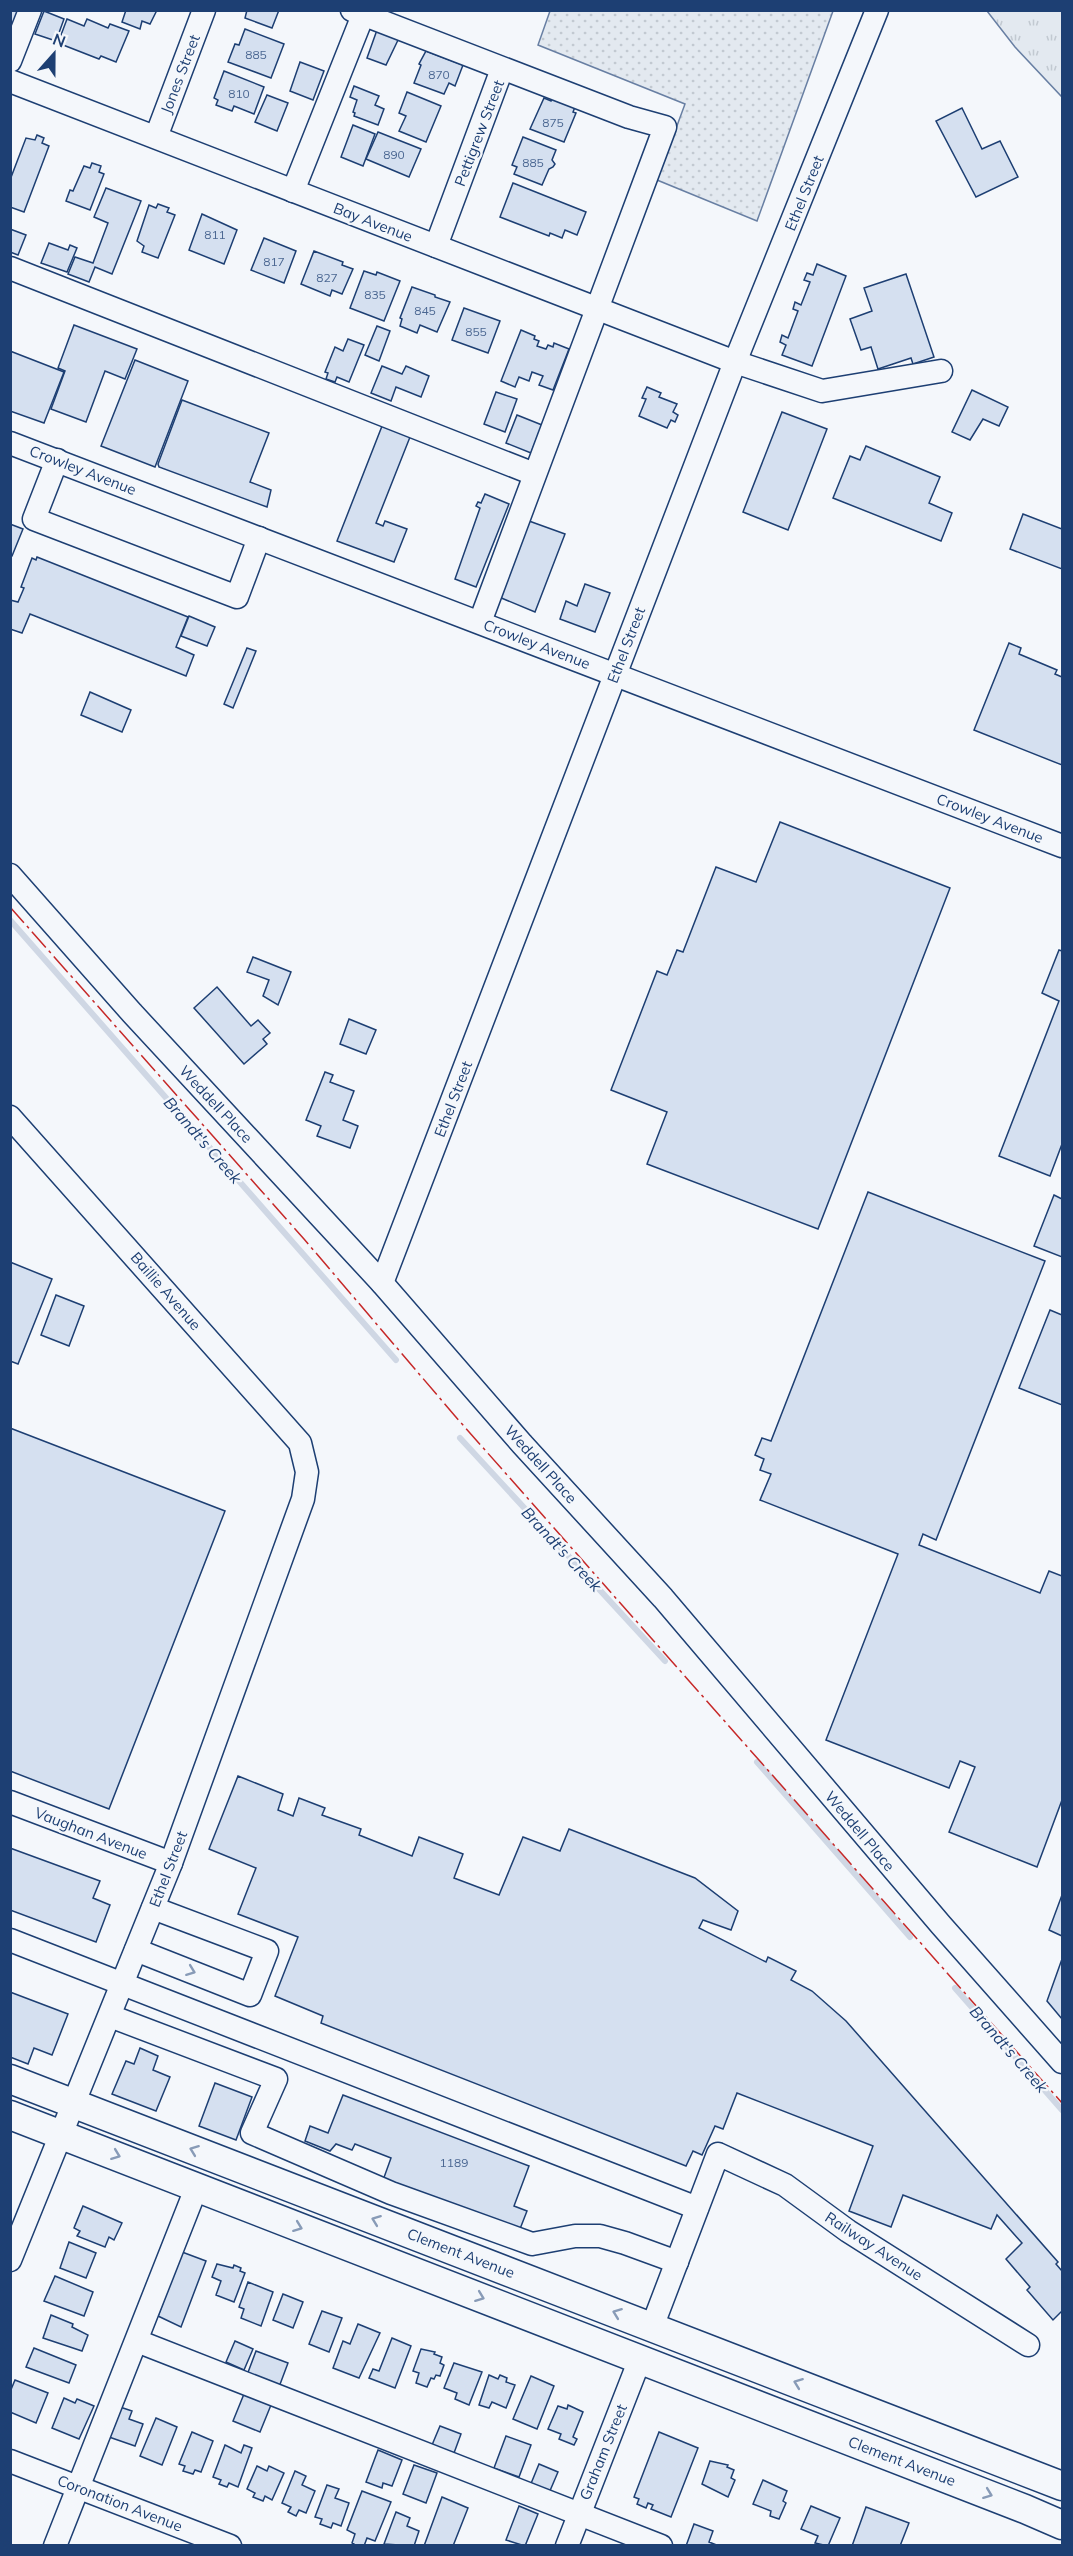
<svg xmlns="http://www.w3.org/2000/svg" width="1073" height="2556" font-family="Mulish,sans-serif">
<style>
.grass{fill:url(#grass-dots);stroke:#687fa3;stroke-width:1.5}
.park{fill:url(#park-tufts);stroke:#687fa3;stroke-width:1.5}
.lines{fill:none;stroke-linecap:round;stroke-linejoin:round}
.stream{stroke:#cfd7e4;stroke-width:6}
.building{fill:#d5e0f0;stroke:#1d3f73;stroke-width:1.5}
.minor-casing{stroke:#1d3f73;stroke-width:25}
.major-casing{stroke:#1d3f73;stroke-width:31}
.minor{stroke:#f4f7fb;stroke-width:22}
.major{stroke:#f4f7fb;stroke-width:28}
.power{stroke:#c62828;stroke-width:1.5;stroke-dasharray:21 4.5 3 4.5;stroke-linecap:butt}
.oneway{stroke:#889bb7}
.labels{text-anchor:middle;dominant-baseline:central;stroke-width:4.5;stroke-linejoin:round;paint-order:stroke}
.number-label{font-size:12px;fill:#4b6792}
.street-label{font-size:15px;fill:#1d3f73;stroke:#f4f7fb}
.water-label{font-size:16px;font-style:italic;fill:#1d3f73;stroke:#f4f7fb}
</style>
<defs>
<pattern id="grass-dots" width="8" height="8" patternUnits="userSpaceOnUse" patternTransform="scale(1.5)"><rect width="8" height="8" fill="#e3e9f0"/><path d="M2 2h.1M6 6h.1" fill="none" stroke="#c2c9d1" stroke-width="1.8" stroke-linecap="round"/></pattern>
<pattern id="park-tufts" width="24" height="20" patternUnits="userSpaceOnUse" patternTransform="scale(1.5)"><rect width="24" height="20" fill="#e3e9f0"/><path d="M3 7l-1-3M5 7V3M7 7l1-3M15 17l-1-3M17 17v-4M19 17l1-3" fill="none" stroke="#c2c9d1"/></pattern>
</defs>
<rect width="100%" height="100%" fill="#f4f7fb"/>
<polygon class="grass" points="550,11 833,11 757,221 657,180 685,104 538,45"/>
<polygon class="park" points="987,11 1062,11 1062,97 1015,47"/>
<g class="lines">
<g class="stream">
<polyline points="10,920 396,1360"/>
<polyline points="460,1438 665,1661"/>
<polyline points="757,1762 910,1937"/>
<polyline points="955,1988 1062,2110"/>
</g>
</g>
<g class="building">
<polygon points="10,10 21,10 15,27 10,26"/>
<polygon points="126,10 157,10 150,24 142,21 140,29 122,22"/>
<polygon points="247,10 279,10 272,28 245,18"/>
<polygon points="44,11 64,19 56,41 35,34"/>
<polygon points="67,19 84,26 87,19 108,28 110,24 129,31 116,62 101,56 99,59 58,43"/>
<polygon points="245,29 284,44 271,78 228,62 235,44 239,45"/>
<polygon points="377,30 399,38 386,65 367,58"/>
<polygon points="426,51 463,65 455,86 449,83 444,94 414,83 421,65 419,64"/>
<polygon points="300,62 324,71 313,100 290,91"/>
<polygon points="224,71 264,87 254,114 234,106 232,111 216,105 218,100 214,98"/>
<polygon points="354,86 379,96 375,105 384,109 378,125 354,116 355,113 353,112 357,100 350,97"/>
<polygon points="407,92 441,106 426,142 399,131 406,116 399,113"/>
<polygon points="267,95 288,103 277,131 255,122"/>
<polygon points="544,98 551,101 552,98 575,107 573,112 576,113 564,142 530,129"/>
<polygon points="962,108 982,149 1000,141 1018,177 976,197 936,121"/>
<polygon points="353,125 375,134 363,166 341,157"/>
<polygon points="378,132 421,149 409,177 366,159"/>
<polygon points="37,135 44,138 42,143 49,146 24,212 10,207 10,180 26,138 35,140"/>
<polygon points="523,137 556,150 552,160 555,164 553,167 549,169 542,185 514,174 517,167 512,165"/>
<polygon points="92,163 101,166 99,172 104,174 90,210 66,201 70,190 73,191 84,166 90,168"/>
<polygon points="513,183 586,212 577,235 565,230 562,238 550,233 549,236 500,217"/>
<polygon points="106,188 141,201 112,274 95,267 89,282 68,274 75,257 93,263 108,223 94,217"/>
<polygon points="158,204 169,208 167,212 175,215 158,258 142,252 144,246 137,241 149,205 156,208"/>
<polygon points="202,214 237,230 224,264 189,250"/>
<polygon points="10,229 26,235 18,255 10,252"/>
<polygon points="264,238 296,251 284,283 251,270"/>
<polygon points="49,243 68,250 70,245 77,248 67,272 41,263"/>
<polygon points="314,251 343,262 342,265 353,269 342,294 332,290 330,296 301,284"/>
<polygon points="817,264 846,276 812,366 782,355 786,345 780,342 782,335 788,338 798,311 793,309 795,302 801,305 810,282 804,280 807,273 813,275"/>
<polygon points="364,271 376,275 377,272 400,281 384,321 350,308"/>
<polygon points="906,274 934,357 913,364 911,358 878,369 871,347 861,350 850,319 872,311 864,288"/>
<polygon points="412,287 435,295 435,297 450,302 437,332 420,325 417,333 400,326 402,319 400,318"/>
<polygon points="464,308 500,321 488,353 452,340"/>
<polygon points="74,325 137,349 125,379 105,371 86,422 51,409 65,371 58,368"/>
<polygon points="377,326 390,331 379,361 365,355"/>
<polygon points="521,330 535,336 534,339 539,341 537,346 546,349 548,345 553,347 554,343 569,349 553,390 539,385 543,376 532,372 529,381 519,377 515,387 501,381"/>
<polygon points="348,339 364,345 349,382 337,377 335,382 326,379 328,373 325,372 335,347 343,351"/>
<polygon points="10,351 64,372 44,423 10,411"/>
<polygon points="135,360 188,381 155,467 101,446"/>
<polygon points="382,366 402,374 406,366 429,376 421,397 396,387 391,401 371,393"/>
<polygon points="647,387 661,393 659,397 677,404 673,412 678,415 675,422 671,420 667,428 639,416 646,399 642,398"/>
<polygon points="972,390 1008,407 999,426 983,419 970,440 952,432"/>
<polygon points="496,392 517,399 505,432 484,424"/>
<polygon points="182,400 269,433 250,482 271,490 267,507 159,467 158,464"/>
<polygon points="782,412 827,429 788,530 743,512"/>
<polygon points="517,415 542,425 531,453 506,443"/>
<polygon points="384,421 412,432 376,523 383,526 385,521 407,529 394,562 337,541"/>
<polygon points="866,446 940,477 929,503 952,513 941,541 833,498 850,456 860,460"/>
<polygon points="485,494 509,504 476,587 455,579 480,508 476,506 478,502 481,503"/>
<polygon points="1023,514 1062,529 1062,569 1010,549"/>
<polygon points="529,521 565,534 535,612 499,597"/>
<polygon points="10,524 23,529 12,556 10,556"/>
<polygon points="37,557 188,617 176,647 194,655 186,676 30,614 22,633 10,629 10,600 18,602 24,588 21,587 32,558 36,560"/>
<polygon points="585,584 610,593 595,632 560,619 566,601 577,606"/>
<polygon points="189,616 215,627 207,646 181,636"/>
<polygon points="1009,643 1021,648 1019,654 1057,670 1055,674 1062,677 1062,765 974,730"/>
<polygon points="247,648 256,651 233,708 224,704"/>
<polygon points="90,692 131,710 122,732 81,715"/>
<polygon points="780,822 950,888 818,1229 647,1164 667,1112 611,1090 657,971 667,975 677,950 683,952 716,867 756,882"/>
<polygon points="1059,950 1062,951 1062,1144 1050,1176 999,1156 1059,1001 1042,993"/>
<polygon points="253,957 291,972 278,1005 263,996 269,980 247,972"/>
<polygon points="217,987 251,1026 258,1020 270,1033 263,1039 267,1044 244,1064 194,1008"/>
<polygon points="349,1019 376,1030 366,1054 340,1044"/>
<polygon points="325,1072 333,1075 330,1082 354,1091 343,1120 358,1126 350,1148 317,1136 321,1126 306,1120"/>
<polygon points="868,1192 1045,1261 936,1540 923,1534 919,1545 1040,1593 1049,1571 1062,1576 1062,1800 1037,1867 949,1832 975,1767 960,1761 949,1788 826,1740 898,1554 760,1500 771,1474 760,1470 764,1459 755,1455 762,1438 771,1441"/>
<polygon points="1054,1195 1062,1199 1062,1257 1034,1246"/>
<polygon points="10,1262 52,1279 18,1364 10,1361"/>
<polygon points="56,1295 84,1306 69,1346 41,1335"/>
<polygon points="1050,1310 1062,1315 1062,1405 1019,1388"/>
<polygon points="10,1428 225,1511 109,1809 10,1771"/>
<polygon points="238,1776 283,1794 278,1810 293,1816 299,1798 325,1808 322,1815 361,1829 359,1835 412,1856 419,1837 463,1854 454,1878 499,1895 523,1837 560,1851 569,1829 695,1878 738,1911 731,1930 703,1920 699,1928 766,1962 768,1957 796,1971 791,1980 812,1991 846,2021 1058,2262 1056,2264 1062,2271 1062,2311 1053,2320 1027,2290 1030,2287 1006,2259 1022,2243 997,2215 991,2229 903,2195 891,2227 849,2211 873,2146 737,2093 723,2129 715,2126 702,2155 693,2151 686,2166 321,2023 323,2016 275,1996 298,1937 238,1914 256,1868 209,1849"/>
<polygon points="10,1848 100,1881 93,1898 110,1905 96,1942 10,1910"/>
<polygon points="1062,1895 1062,1936 1049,1930"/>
<polygon points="1062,1959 1062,2019 1047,2001"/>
<polygon points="10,1992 68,2014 52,2055 34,2048 28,2064 10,2057"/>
<polygon points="140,2048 158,2056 153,2070 170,2077 156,2111 112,2094 126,2061 134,2064"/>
<polygon points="215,2083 252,2097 236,2140 199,2126"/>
<polygon points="343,2095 529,2166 514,2206 527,2211 518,2234 382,2183 391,2158 355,2144 352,2150 336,2144 330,2151 305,2141 310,2126 328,2133"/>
<polygon points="83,2206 122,2223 114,2240 109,2237 105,2247 77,2236 80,2231 74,2228"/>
<polygon points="69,2242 96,2253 86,2278 60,2268"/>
<polygon points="182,2252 206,2261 181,2327 158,2316"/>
<polygon points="217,2264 233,2268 234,2265 241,2268 240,2271 245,2273 234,2302 216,2295 221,2281 212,2277"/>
<polygon points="55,2276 93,2292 84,2316 44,2301"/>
<polygon points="248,2282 273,2292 261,2326 241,2318 244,2309 239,2307"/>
<polygon points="283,2294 303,2302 293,2328 273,2320"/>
<polygon points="322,2311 342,2318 329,2352 309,2344"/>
<polygon points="51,2315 73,2324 72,2327 88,2335 82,2351 43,2338"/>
<polygon points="358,2324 380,2333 359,2378 333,2368 343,2341 350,2344"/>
<polygon points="392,2338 411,2346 395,2388 369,2378 373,2369 379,2371"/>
<polygon points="235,2341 253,2349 244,2370 226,2362"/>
<polygon points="34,2348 76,2365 69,2383 26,2367"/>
<polygon points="421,2349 435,2352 434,2354 442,2357 440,2363 444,2365 440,2376 436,2375 434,2379 431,2378 427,2387 416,2383 419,2373 413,2371"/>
<polygon points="256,2351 288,2363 279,2387 247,2375"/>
<polygon points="454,2363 482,2372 469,2405 455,2399 457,2393 444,2388"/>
<polygon points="489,2375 498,2379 500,2375 507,2378 506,2382 515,2385 506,2408 492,2402 489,2408 479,2405"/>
<polygon points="531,2376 554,2386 537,2429 513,2419"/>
<polygon points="15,2380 48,2393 36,2423 10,2412 10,2392"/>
<polygon points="244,2394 271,2405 260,2432 233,2421"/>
<polygon points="64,2398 75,2403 77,2399 94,2406 79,2439 52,2428"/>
<polygon points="568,2405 583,2412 573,2437 577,2439 574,2445 559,2439 561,2434 548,2429 558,2406 567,2409"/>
<polygon points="120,2407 132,2411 129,2419 143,2424 135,2446 109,2437"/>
<polygon points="156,2418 177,2427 162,2465 140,2456"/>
<polygon points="440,2426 461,2434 454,2453 432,2445"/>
<polygon points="192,2432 213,2441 201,2472 195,2470 193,2474 183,2471 185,2466 179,2464"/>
<polygon points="659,2432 698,2448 671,2517 651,2509 653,2505 648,2503 646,2508 637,2504 639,2499 634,2497"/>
<polygon points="506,2436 531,2445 519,2477 494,2468"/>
<polygon points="225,2445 241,2453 244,2445 252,2448 238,2487 229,2483 227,2487 219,2484 221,2480 213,2477"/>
<polygon points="378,2450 402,2460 392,2486 383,2483 382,2488 366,2482"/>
<polygon points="710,2461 728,2465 727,2467 734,2470 731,2478 735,2480 728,2497 702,2484"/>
<polygon points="539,2464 558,2472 549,2493 530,2486"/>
<polygon points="414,2465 437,2473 426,2503 403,2494"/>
<polygon points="257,2466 267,2471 269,2466 284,2473 272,2500 265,2496 263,2501 253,2497 255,2493 247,2489"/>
<polygon points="295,2471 306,2476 302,2485 315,2491 306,2513 299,2510 296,2516 288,2512 291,2507 282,2503"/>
<polygon points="763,2480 787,2491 783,2501 786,2503 779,2519 770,2516 771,2511 753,2504"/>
<polygon points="327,2485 339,2489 335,2498 349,2503 341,2526 333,2523 331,2528 320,2524 322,2519 315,2517"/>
<polygon points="362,2491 391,2502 375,2541 367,2538 364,2546 357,2546 352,2543 355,2534 347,2530"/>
<polygon points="442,2497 468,2508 453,2546 424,2546"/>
<polygon points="519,2506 538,2514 525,2546 506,2540"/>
<polygon points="811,2506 840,2518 828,2546 815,2543 818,2536 801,2529"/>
<polygon points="866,2507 909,2523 900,2546 852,2546"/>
<polygon points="396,2512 410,2518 407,2526 419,2531 414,2546 384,2544"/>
<polygon points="694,2524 713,2531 709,2542 719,2546 686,2546"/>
</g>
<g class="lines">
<defs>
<g id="minor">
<polyline points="352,10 629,117 665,127 480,622"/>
<polyline points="10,61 30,10"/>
<polyline points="10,81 735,362 822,391 941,371"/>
<polyline points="156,137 204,10"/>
<polyline points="293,191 363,15"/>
<polyline points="436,246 502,69"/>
<polyline points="10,268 534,474"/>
<polyline points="10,443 1062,846"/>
<polyline points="57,460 34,519 237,597 259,538"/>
<polyline points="10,875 132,1013 382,1283 522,1444 663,1598 941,1925 1062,2062"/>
<polyline points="10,1117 300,1443 307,1472 303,1499 171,1863 10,2260"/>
<polyline points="382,1283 735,362 877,10"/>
<polyline points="10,1802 171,1863"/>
<polyline points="10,1940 697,2208"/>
<polyline points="136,1950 250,1995 267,1951 153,1908"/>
<polyline points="110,2016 276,2079 252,2133 391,2193 532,2244 575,2236 600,2236 625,2243 677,2262"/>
<polyline points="652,2327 718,2154 785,2185 848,2231 1028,2345"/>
<polyline points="137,2341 661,2546"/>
<polyline points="10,2461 230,2546"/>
<polyline points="55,2546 197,2186"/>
<polyline points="567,2546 640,2359"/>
</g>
<g id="major">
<polyline points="10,2079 1062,2486"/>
<polyline points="10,2115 1025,2509 1062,2525"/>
</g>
</defs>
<use href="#minor" class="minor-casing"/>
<use href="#major" class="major-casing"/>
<use href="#minor" class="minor"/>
<use href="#major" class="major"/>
<polyline class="power" points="10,907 304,1239 455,1416 1062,2103"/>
</g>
<defs><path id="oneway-chevron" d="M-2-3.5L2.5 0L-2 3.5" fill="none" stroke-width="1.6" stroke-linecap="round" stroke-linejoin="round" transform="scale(1.5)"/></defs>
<g class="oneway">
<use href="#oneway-chevron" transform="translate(191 1971) rotate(21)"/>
<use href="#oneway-chevron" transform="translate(194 2150) rotate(-159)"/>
<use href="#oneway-chevron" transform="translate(116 2155) rotate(21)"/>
<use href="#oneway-chevron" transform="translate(376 2220) rotate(-159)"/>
<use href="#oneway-chevron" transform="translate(298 2227) rotate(21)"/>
<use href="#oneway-chevron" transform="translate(480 2297) rotate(21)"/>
<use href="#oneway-chevron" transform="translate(617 2313) rotate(-159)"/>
<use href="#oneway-chevron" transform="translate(798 2383) rotate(-159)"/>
<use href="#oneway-chevron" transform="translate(988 2494) rotate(21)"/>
</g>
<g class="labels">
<g class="number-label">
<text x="256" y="54">885</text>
<text x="439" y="74">870</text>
<text x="239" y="93">810</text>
<text x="553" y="122">875</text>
<text x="394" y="154">890</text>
<text x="533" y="162">885</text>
<text x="215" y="234">811</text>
<text x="274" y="261">817</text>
<text x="327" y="277">827</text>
<text x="375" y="294">835</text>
<text x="425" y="310">845</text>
<text x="476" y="331">855</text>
<text x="454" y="2162">1189</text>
</g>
<g class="street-label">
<text transform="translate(180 74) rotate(-69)">Jones Street</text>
<text transform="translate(479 133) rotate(-69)">Pettigrew Street</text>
<text transform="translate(804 193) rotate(-68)">Ethel Street</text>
<text transform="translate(373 222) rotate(21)">Bay Avenue</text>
<text transform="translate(83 470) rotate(21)">Crowley Avenue</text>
<text transform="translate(537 644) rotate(21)">Crowley Avenue</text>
<text transform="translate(626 645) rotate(-69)">Ethel Street</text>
<text transform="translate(990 818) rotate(21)">Crowley Avenue</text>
<text transform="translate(453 1099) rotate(-69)">Ethel Street</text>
<text transform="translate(216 1104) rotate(47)">Weddell Place</text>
<text transform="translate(166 1291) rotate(49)">Baillie Avenue</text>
<text transform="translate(541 1464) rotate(48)">Weddell Place</text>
<text transform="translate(860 1831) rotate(50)">Weddell Place</text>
<text transform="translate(91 1833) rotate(21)">Vaughan Avenue</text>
<text transform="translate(168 1869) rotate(-69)">Ethel Street</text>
<text transform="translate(874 2246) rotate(33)">Railway Avenue</text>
<text transform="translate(461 2253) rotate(21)">Clement Avenue</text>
<text transform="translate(603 2452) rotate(-68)">Graham Street</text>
<text transform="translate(902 2461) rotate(21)">Clement Avenue</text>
<text transform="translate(120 2503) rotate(21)">Coronation Avenue</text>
</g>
<g class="water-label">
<text transform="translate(203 1140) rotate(49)">Brandt's Creek</text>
<text transform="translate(562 1549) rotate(47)">Brandt's Creek</text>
<text transform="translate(1009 2049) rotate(49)">Brandt's Creek</text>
</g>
</g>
<rect width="1073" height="2556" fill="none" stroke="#1d3f73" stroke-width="24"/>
<g transform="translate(54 54) rotate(21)" stroke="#f4f7fb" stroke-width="4.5" paint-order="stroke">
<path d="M0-4.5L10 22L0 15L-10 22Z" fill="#1d3f73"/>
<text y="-9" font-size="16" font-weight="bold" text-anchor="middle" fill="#1d3f73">N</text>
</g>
</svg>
